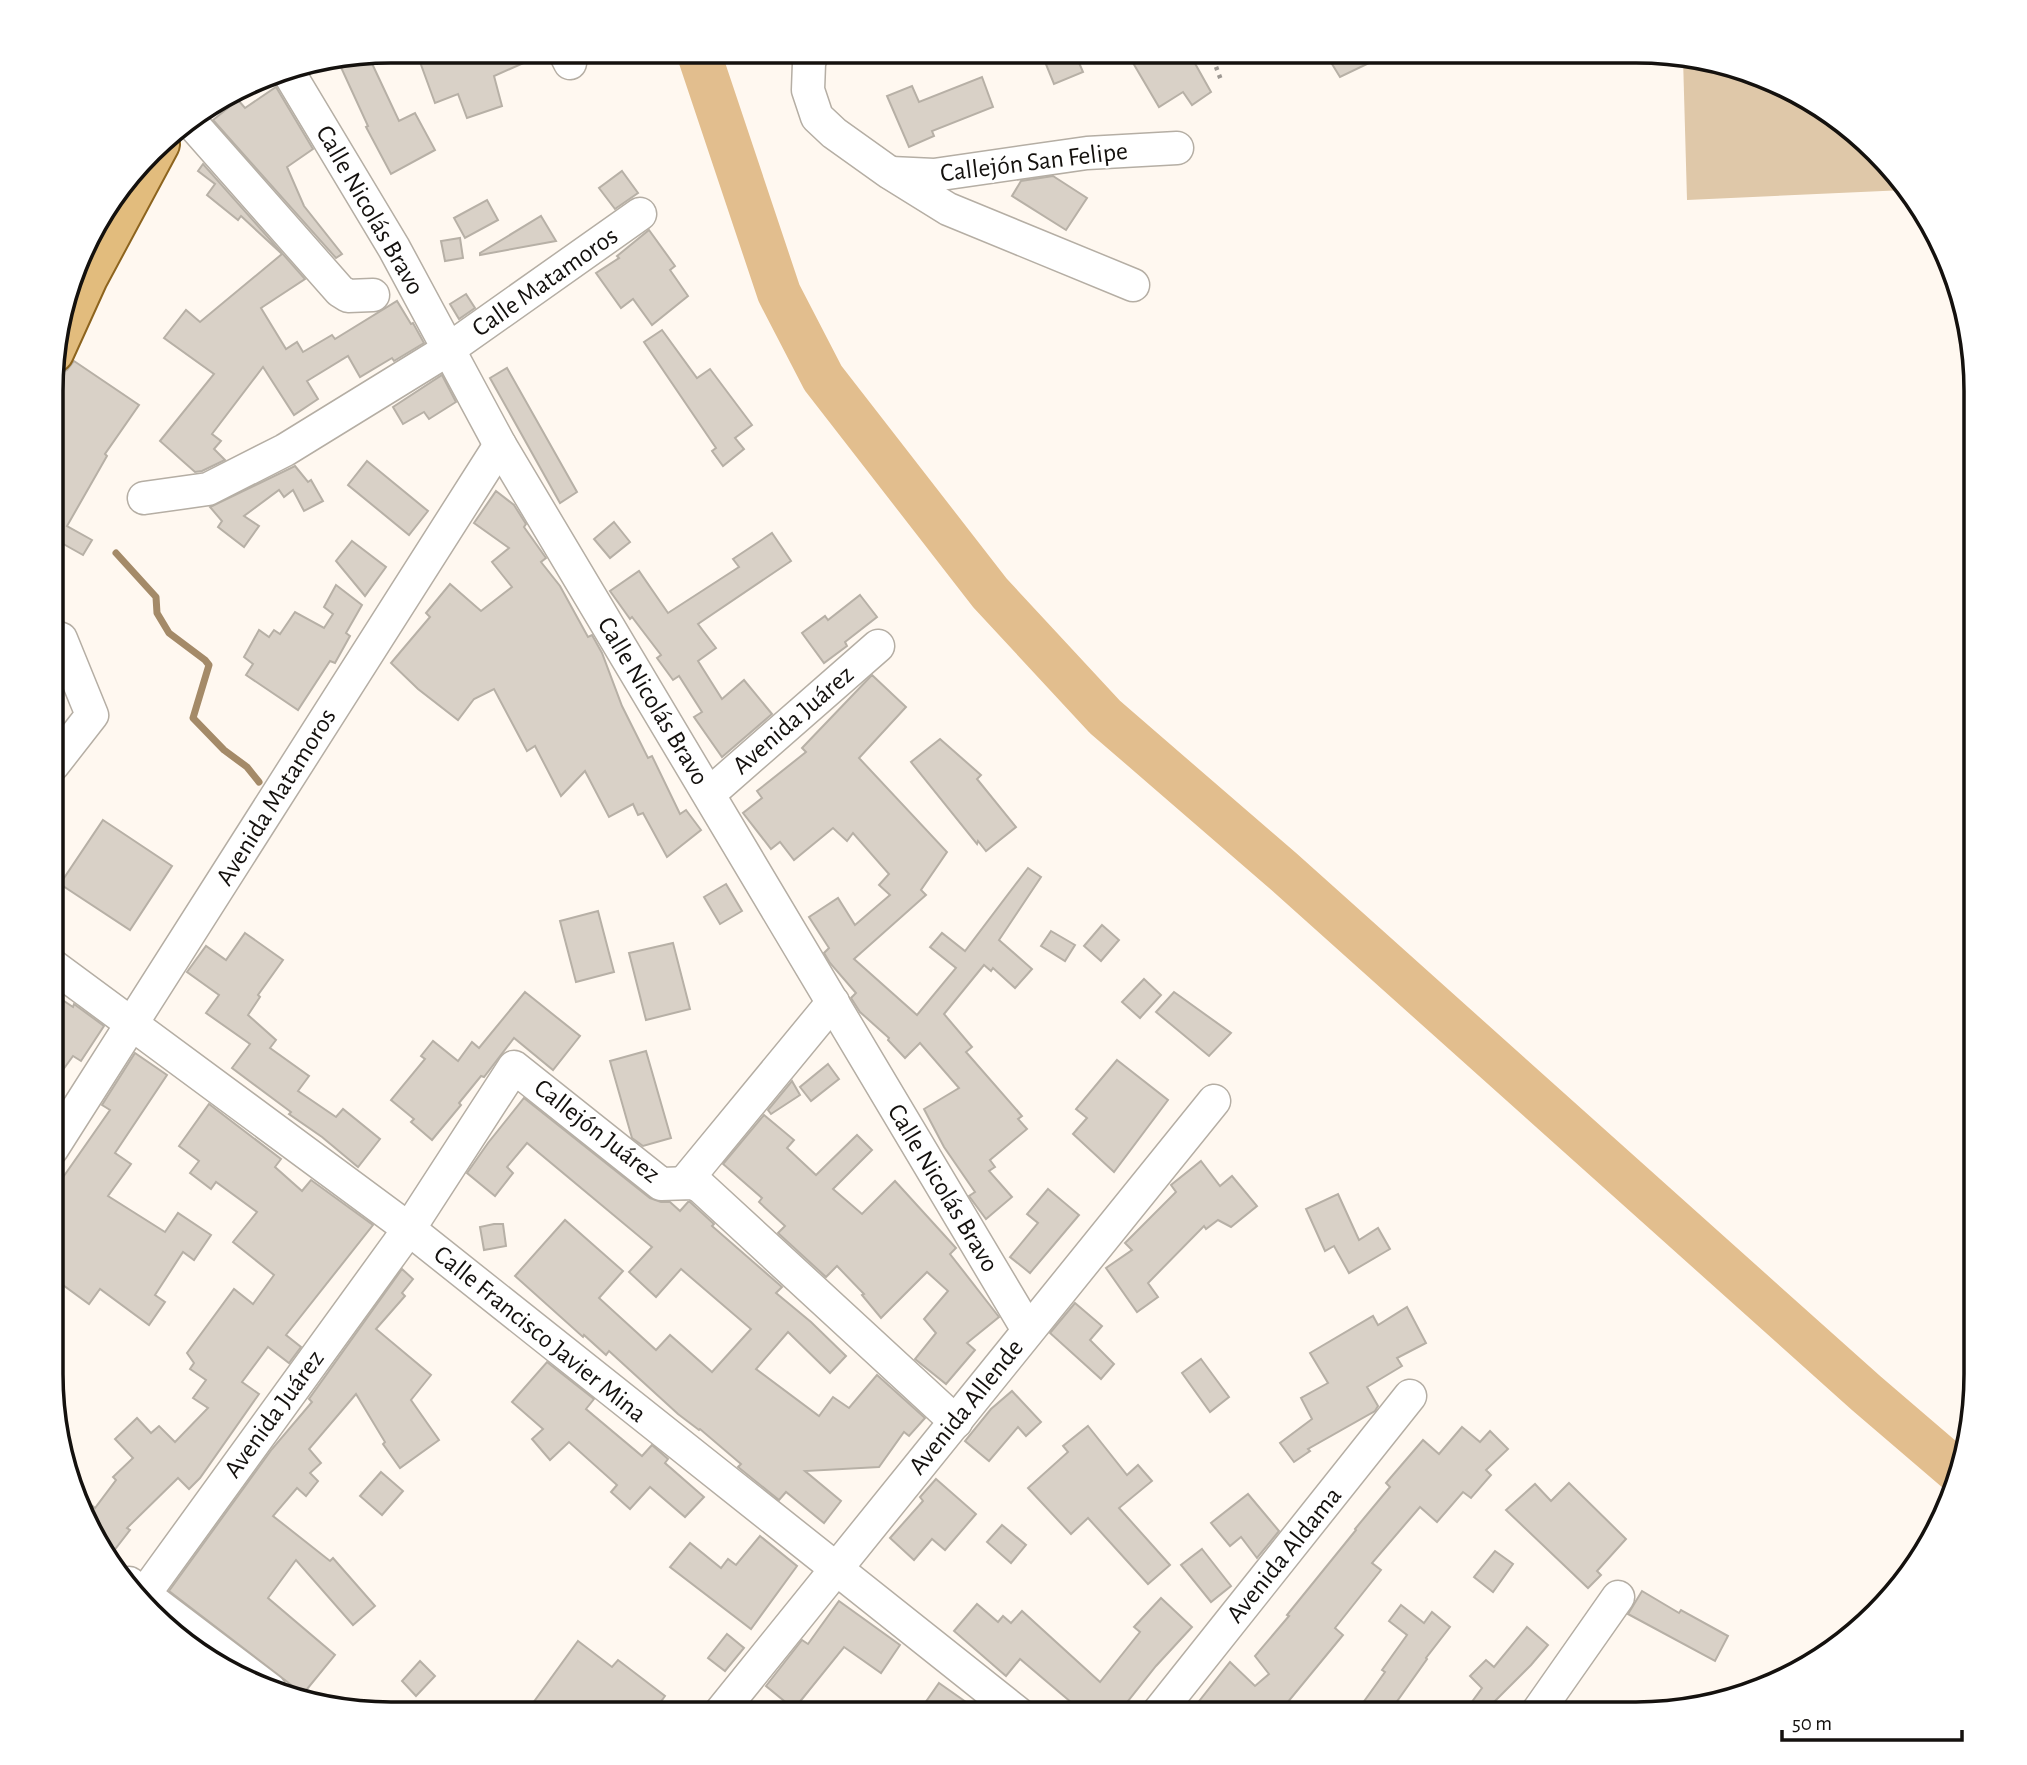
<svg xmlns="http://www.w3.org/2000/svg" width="2027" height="1765" font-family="'Alegreya Sans',sans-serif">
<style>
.green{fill:#dfc8a9}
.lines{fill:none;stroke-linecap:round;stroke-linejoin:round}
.stream{stroke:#a48a68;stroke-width:7}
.river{stroke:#e2be8e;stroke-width:44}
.building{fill:#d9d1c7;stroke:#b7b0a6;stroke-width:2}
.minor-casing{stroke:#b5aea4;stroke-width:35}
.major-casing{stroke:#8d641e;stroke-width:42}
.path{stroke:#9d9892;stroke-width:4.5;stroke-dasharray:3.5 5;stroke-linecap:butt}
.minor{stroke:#fff;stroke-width:32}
.major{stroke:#e2bc7d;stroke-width:38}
.labels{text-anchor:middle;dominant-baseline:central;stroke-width:5;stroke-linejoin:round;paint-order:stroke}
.street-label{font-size:26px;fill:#14110e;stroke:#fff}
.rim{fill:none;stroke:#14110e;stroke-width:3.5}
</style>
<rect width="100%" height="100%" fill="#fff8f0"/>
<polygon class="green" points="1683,58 1786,86 1877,151 1905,190 1687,200"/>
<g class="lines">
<polyline class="stream" points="116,553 156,597 157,613 169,633 205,660 209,665 193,718 224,750 247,767 259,782"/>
<polyline class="river" points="698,51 779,293 823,378 990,593 1105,717 1282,870 1866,1393 1957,1471"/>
</g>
<g class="building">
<polygon points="416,51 546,51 546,53 494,76 502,106 467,118 458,94 435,103"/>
<polygon points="1055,51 1074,51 1083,72 1054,84 1043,57"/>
<polygon points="1126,51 1188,51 1211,92 1192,105 1183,92 1159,107"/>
<polygon points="1324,51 1394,51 1340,77"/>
<polygon points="368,55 399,121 415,113 435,150 391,174 366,127 368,126 339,63 351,57"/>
<polygon points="982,77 993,107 932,131 934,136 909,147 887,96 912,86 919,102"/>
<polygon points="276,87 313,149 287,167 304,206 342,254 336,258 213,120 238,100 245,108"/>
<polygon points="203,164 305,279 261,308 286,349 297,342 303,352 332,335 335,339 397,301 411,324 413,323 424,343 394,361 392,358 360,377 348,356 307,381 318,399 294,415 263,367 212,434 221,441 214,449 225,460 202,471 195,472 160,441 214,374 164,338 186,310 200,322 282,254 241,216 238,220 207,195 215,184 198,171"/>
<polygon points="622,171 638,193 615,209 599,188"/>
<polygon points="1053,176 1087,198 1066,230 1012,196 1021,181"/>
<polygon points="487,200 498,220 465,238 454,218"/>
<polygon points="541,216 556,241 480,255 480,253"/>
<polygon points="649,230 675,266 670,270 688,296 652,325 633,299 621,308 596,273 619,258 617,256"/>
<polygon points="460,238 463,258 445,261 441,241"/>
<polygon points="466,294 475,308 459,319 450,304"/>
<polygon points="662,330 697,378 710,369 752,425 735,438 744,449 723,466 712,451 716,448 644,342"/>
<polygon points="74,361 139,405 105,454 107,456 67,526 92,540 83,555 58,541 53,550 54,384 61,373 67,370"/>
<polygon points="507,368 577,492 560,503 490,378"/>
<polygon points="442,375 456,402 429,419 424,412 403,424 393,407"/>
<polygon points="367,461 428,511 409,535 348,485"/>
<polygon points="295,466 308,482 311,480 323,501 304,511 293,490 284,497 279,490 244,516 259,526 244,547 218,527 222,521 210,507"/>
<polygon points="496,491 514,505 526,524 524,527 546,558 541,562 560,586 588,637 592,635 602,653 622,706 648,758 652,756 680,814 686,810 701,830 667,857 643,813 638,815 633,804 609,817 585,771 561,796 535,746 527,751 494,689 474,699 458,720 418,689 391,663 430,617 426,613 450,584 481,611 512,587 492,562 509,548 474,523"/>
<polygon points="614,522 630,542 610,558 594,539"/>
<polygon points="772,533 791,561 698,624 716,648 698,661 722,699 744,680 772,714 722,757 694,717 702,712 679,676 673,680 657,658 661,655 632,617 630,619 610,591 639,571 668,613 739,567 733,559"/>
<polygon points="352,541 386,567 365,596 336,561"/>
<polygon points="336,585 362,605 346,633 350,636 335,663 330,661 298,710 246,675 253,664 244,657 259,630 269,637 274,630 280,634 295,612 324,628 333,614 324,607"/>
<polygon points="860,595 877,617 845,642 847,646 824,663 802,633 825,616 828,620"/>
<polygon points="872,675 906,707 859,758 947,852 921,890 926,895 854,959 917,1015 956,968 930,947 942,933 965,951 1028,868 1041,877 999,940 1032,969 1015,988 993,968 991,971 984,965 944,1014 972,1047 966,1052 1022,1116 1018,1119 1027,1129 990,1160 995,1167 989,1171 1012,1197 986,1219 969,1196 975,1192 944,1147 924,1109 959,1088 920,1043 905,1058 888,1040 889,1038 860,1012 851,998 856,993 830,963 824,953 829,948 809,917 838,898 855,925 890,895 879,885 889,874 853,833 847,841 833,828 794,860 780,842 771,849 743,813 762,798 757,791 806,752 802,748"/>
<polygon points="940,739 981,775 977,779 1016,827 986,851 978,841 977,844 911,762"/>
<polygon points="103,820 172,866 130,930 60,884"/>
<polygon points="726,884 742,911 720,924 704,897"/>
<polygon points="598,911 614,972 576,982 560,921"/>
<polygon points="1102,925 1119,940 1101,961 1084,946"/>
<polygon points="1051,931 1075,945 1065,961 1041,946"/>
<polygon points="245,933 283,960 258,995 260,997 248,1015 276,1040 270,1048 309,1076 298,1091 336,1117 343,1109 380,1139 358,1167 322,1137 289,1114 291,1112 232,1068 250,1044 206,1013 219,995 187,972 206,946 226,960"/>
<polygon points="673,943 690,1009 646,1020 629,953"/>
<polygon points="1144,979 1161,995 1140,1018 1122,1002"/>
<polygon points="525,992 580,1036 553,1070 514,1038 484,1077 481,1076 459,1103 461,1105 432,1140 411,1122 414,1119 391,1100 425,1059 421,1056 433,1041 458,1061 472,1042 479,1048"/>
<polygon points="1174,992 1231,1033 1209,1056 1156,1012"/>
<polygon points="52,993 73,1007 74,1004 104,1026 81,1061 73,1056 52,1085"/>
<polygon points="646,1051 671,1138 643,1146 632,1138 610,1061"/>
<polygon points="135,1053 167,1075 115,1153 131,1164 108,1196 165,1232 178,1213 211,1235 194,1260 183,1252 155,1295 165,1302 149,1325 100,1289 89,1304 52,1277 52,1193 110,1110 102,1105"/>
<polygon points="1117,1060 1168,1100 1114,1172 1073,1134 1087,1118 1076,1109"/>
<polygon points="828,1064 839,1079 811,1101 800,1087"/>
<polygon points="792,1081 800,1095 771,1114 768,1110"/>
<polygon points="524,1098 650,1198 661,1202 670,1202 680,1211 688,1202 690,1202 714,1224 712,1226 782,1287 776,1293 811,1322 846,1356 830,1373 788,1332 756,1369 819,1416 833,1397 849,1408 877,1375 925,1418 909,1436 904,1432 879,1467 805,1471 841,1501 824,1523 786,1492 779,1500 738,1467 741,1464 700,1429 699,1430 678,1414 609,1351 606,1355 584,1335 583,1337 515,1276 565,1220 623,1271 599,1298 656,1350 670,1335 712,1372 751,1329 681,1269 656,1297 629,1272 652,1247 527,1143 507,1167 513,1173 495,1196 467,1173 488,1143"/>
<polygon points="209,1104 281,1159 275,1167 302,1191 311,1180 373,1225 286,1335 301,1347 289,1363 268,1347 242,1382 259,1394 200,1478 189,1489 178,1478 127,1528 130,1530 109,1557 86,1524 78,1494 95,1508 116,1480 113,1477 133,1458 115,1439 137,1418 151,1433 159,1426 175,1442 208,1408 193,1398 206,1380 190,1369 194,1363 187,1353 234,1289 253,1304 274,1275 233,1242 257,1212 216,1182 211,1189 190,1173 199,1161 179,1146"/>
<polygon points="764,1115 794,1140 787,1148 816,1175 857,1135 872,1150 833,1189 862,1214 895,1181 956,1248 950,1254 999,1317 967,1343 975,1350 946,1384 915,1359 936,1333 924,1319 948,1291 927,1272 881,1318 862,1295 864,1294 837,1266 826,1277 778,1233 785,1226 759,1202 762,1198 723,1164"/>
<polygon points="1201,1161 1220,1186 1232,1176 1257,1206 1231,1227 1218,1220 1206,1229 1204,1226 1148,1283 1158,1297 1137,1312 1106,1268 1132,1250 1125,1243 1176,1192 1171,1185"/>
<polygon points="1048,1189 1079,1215 1030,1273 1010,1257 1038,1223 1027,1214"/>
<polygon points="1338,1194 1359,1240 1378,1228 1390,1249 1349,1273 1334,1246 1325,1251 1306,1209"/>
<polygon points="494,1224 503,1224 506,1246 484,1250 480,1227"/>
<polygon points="402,1269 413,1279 402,1293 405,1296 376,1329 431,1375 411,1400 439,1440 400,1468 383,1444 385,1442 356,1394 309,1449 321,1463 310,1473 318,1481 306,1496 297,1488 273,1516 330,1561 333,1558 375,1606 353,1625 296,1560 268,1598 335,1655 303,1694 169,1591 272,1449 312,1402 309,1399"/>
<polygon points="1075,1303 1102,1326 1090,1340 1114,1364 1101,1379 1050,1333"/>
<polygon points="1407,1307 1426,1343 1397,1358 1402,1366 1367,1387 1378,1406 1375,1411 1308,1449 1310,1451 1294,1462 1280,1443 1312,1419 1301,1398 1328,1383 1310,1353 1373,1316 1378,1325"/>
<polygon points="1201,1359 1229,1397 1210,1412 1182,1373"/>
<polygon points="547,1362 594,1399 586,1409 642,1456 652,1445 668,1459 665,1463 704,1497 685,1517 650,1487 630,1509 611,1492 617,1485 569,1442 550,1460 532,1439 543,1429 512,1402"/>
<polygon points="1012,1391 1041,1422 1026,1436 1018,1427 989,1461 965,1441 991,1409"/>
<polygon points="1088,1426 1127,1475 1138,1465 1152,1481 1119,1508 1170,1565 1148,1584 1088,1518 1071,1534 1028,1488 1068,1452 1063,1446"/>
<polygon points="1462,1427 1480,1442 1490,1431 1508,1449 1486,1470 1491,1475 1471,1498 1463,1492 1437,1522 1420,1507 1372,1563 1381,1570 1335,1628 1343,1635 1278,1714 1264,1714 1250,1702 1241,1714 1189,1714 1230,1662 1255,1686 1269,1674 1255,1656 1289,1616 1287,1615 1356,1530 1355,1529 1390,1487 1386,1483 1423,1440 1439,1454"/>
<polygon points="381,1472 403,1491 382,1515 360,1496"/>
<polygon points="936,1479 976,1514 945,1550 932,1539 914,1560 890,1538 923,1501 920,1497"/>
<polygon points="1569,1483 1626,1539 1597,1571 1601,1575 1588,1588 1506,1510 1535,1484 1551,1501"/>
<polygon points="1248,1494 1279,1531 1257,1558 1241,1537 1230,1546 1211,1523"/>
<polygon points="1002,1525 1026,1545 1011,1563 987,1542"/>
<polygon points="760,1536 797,1566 751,1629 670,1567 690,1543 721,1568 728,1559 736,1565"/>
<polygon points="1202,1549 1231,1586 1211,1602 1181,1565"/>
<polygon points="1495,1551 1513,1564 1493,1592 1474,1577"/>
<polygon points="1642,1591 1679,1613 1681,1610 1728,1636 1715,1661 1628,1614"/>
<polygon points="1161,1598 1192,1627 1156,1666 1124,1706 1120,1703 1112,1714 1085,1714 1020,1659 1006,1676 954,1631 977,1604 998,1622 1003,1616 1011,1623 1022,1611 1100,1682 1140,1632 1134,1627"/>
<polygon points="839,1601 900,1645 881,1673 844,1647 794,1709 766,1686 802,1640 808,1644"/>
<polygon points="1401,1605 1424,1623 1432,1612 1450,1627 1426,1658 1427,1659 1388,1714 1355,1714 1385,1672 1382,1670 1407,1635 1389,1621"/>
<polygon points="1527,1627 1548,1645 1531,1665 1482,1714 1463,1714 1482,1688 1470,1676 1486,1660 1494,1667"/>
<polygon points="727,1634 744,1648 725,1671 708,1658"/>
<polygon points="578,1641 612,1667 618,1660 665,1696 652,1714 525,1714"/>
<polygon points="420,1661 435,1676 416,1696 402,1681"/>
<polygon points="939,1683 983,1714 940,1714 925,1703"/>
</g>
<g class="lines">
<defs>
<g id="minor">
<polyline points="564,51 570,63"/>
<polyline points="813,51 809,63 808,90 817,117 834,133 890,173 948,209 1133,285"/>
<polyline points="286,68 394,248 500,445 1028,1330"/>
<polyline points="190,121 340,291 348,296 373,295"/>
<polyline points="891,173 934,175 1087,153 1177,148"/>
<polyline points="144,498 208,489 285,450 449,349 640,214"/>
<polyline points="53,765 92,715 61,639 53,636"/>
<polyline points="709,794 878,646"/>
<polyline points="52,965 409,1229 1019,1714"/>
<polyline points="52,1149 500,445"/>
<polyline points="684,1183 833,1002"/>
<polyline points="129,1583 270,1690"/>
<polyline points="140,1600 409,1229 514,1067 661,1184 693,1183 701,1187 956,1422"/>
<polyline points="719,1714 1214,1101"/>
<polyline points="1157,1714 1410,1396"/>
<polyline points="1536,1714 1618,1597"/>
</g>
<polyline id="major" points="54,353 88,278 160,144"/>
</defs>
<use href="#minor" class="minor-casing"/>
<use href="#major" class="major-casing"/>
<polyline class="path" points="1210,51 1221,80"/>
<use href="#minor" class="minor"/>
<use href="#major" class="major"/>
</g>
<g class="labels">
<g class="street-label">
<text transform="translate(1034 162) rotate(-7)">Callejón San Felipe</text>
<text transform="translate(370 210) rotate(60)">Calle Nicolás Bravo</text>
<text transform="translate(545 282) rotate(-35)">Calle Matamoros</text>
<text transform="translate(653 701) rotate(59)">Calle Nicolás Bravo</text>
<text transform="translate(793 720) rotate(-41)">Avenida Juárez</text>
<text transform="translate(276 797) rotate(-58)">Avenida Matamoros</text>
<text transform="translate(597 1131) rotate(38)">Callejón Juárez</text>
<text transform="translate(943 1188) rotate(59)">Calle Nicolás Bravo</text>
<text transform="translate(540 1334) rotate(39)">Calle Francisco Javier Mina</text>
<text transform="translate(966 1407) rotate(-51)">Avenida Allende</text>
<text transform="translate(274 1414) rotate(-54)">Avenida Juárez</text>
<text transform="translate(1284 1555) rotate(-51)">Avenida Aldama</text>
</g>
</g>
<path d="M0 0H2027V1765H0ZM391 63H1636A328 328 0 0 1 1964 391V1374A328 328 0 0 1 1636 1702H391A328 328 0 0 1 63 1374V391A328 328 0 0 1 391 63Z" fill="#fff" fill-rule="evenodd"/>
<path class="rim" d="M391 63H1636A328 328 0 0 1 1964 391V1374A328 328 0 0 1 1636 1702H391A328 328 0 0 1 63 1374V391A328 328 0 0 1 391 63Z"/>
<path d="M1782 1730v10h180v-10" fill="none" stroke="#14110e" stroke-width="3.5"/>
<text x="1792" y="1730" font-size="21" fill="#14110e" stroke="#ffffff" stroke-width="5" paint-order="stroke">50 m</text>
</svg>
